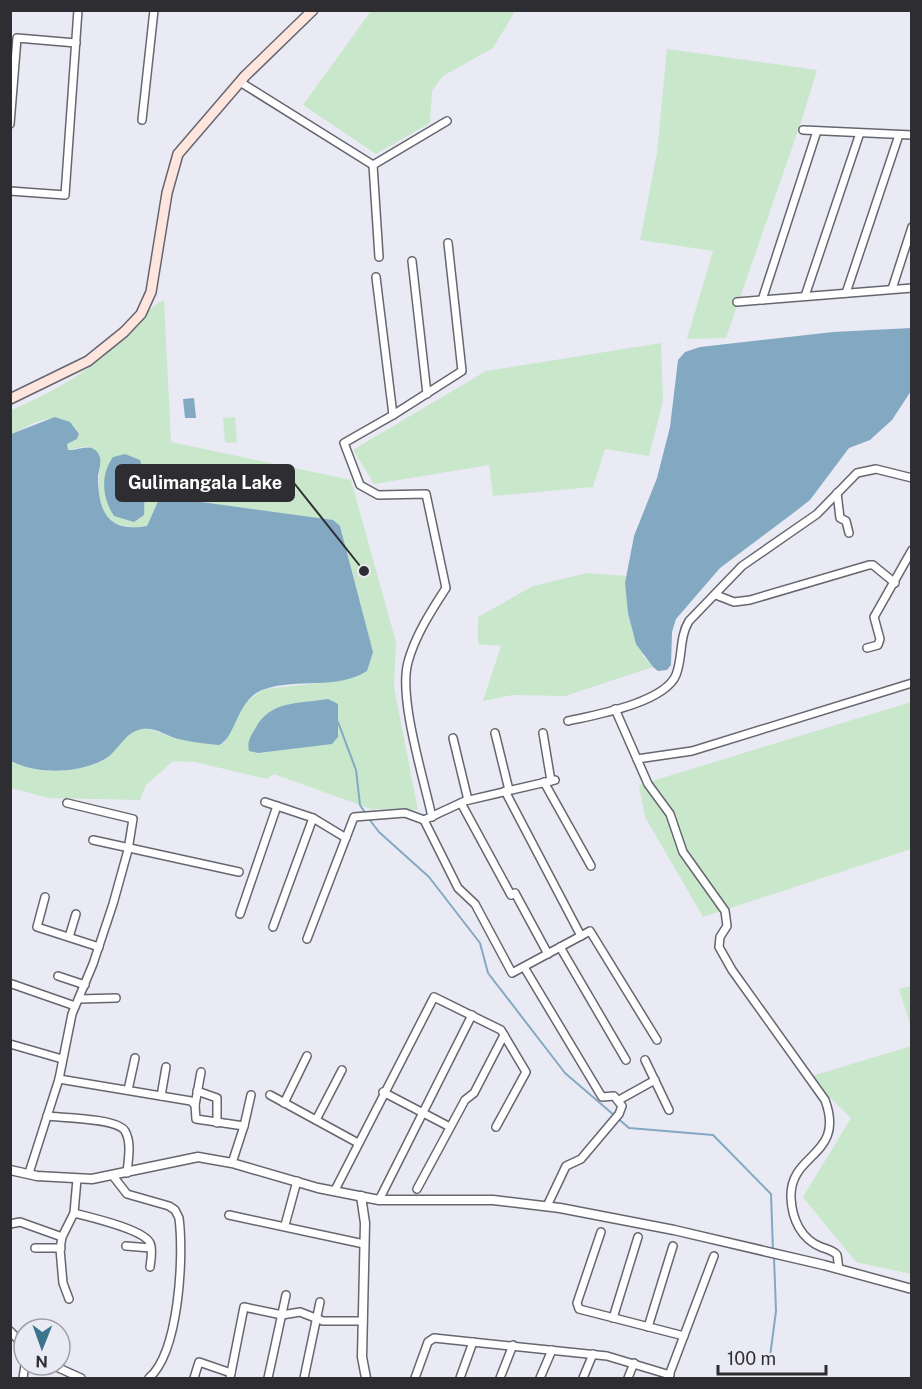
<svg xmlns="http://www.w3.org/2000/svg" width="922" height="1389" font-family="'Public Sans',sans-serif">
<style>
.green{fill:#c9e7cb}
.water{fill:#83a9c2}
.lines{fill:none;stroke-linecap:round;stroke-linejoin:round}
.stream{stroke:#83a9c2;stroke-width:2}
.minor-casing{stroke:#65666f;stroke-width:10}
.tertiary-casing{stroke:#65666f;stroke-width:11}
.secondary-casing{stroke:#65666f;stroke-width:12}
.minor{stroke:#fff;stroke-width:7}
.tertiary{stroke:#fff;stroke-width:8}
.secondary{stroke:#fee6de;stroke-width:9}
.leader{fill:none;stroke:#2e2e32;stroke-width:2}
.callout-dot{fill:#2e2e32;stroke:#eaeaf5;stroke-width:2}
.callout{fill:#2e2e32;stroke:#2e2e32;stroke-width:2}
.callout-label{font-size:18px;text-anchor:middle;font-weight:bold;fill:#fff}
</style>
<rect width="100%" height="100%" fill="#eaeaf5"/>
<g class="green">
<polygon points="371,11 371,10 515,11 493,48 443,76 432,91 430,123 376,154 303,105"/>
<polygon points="667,49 817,70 802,119 726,338 687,339 713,251 640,240 657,153"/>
<path d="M164,300L171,442L351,480L396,642L394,687L418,810L371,809L274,774L267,779L195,762L173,761L146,785L140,800L48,798L11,788V761C36,776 84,774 108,757C120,748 126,731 143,729C156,728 166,737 178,739C194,741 209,741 224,743L245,703L264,689L337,681L373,652L340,526L287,514L172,498L156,505L147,526C98,534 95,498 101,460L88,446L68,450L67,444L77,439L79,434C58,406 37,422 11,434L10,411C43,396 75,380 103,357C118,344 149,305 164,300Z"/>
<polygon points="661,343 663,401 649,456 605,449 593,487 493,496 489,465 374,484 353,450 486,371"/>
<polygon points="235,417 237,442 225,443 223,418"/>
<polygon points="587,573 627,576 625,583 643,656 653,667 565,696 513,695 483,701 501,646 478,644 478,617 533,586"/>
<polygon points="911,702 911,849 703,917 645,817 639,785"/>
<polygon points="911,986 912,986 911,1027 899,989"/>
<polygon points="911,1046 911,1274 856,1262 803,1197 851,1118 809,1077"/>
</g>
<g class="water">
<polygon points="911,328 911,391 892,420 870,440 849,448 810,500 796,511 720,568 676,619 672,632 671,665 667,670 658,671 653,667 636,644 628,613 625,583 634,536 657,478 670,427 678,360 685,352 700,347 833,332"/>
<polygon points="194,398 196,418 185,418 183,399"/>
<path d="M55,417L70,422L79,434L77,439L67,444L68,450C78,451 90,442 98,453C103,460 99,469 98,476C98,512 108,533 147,526L159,499L172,498L333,520L340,526L373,652L367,671C337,690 298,678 265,689C236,698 237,737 219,745C206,744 191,742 178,739C166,736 156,727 143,729C126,731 120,748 108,757C83,774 36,775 11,761V434Z"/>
<path d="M125,454L140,460L145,477L144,515L134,522L114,516C102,498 100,475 113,457Z"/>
<path d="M328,699L338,704V737L332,744L258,753L249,751C247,742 250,737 255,729C270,700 298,704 328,699Z"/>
</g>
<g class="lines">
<g class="stream">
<polyline points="338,722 356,770 360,805 366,814"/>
<polyline points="369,819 379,832 429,877 480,943 488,973 565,1073 629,1128 713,1135 771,1194 773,1251"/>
<polyline points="769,1364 776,1311 774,1257"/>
</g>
<defs>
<g id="minor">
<polyline points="240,82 373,165"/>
<polyline points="142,120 154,10"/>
<polyline points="10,124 17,38 76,43"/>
<polyline points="803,130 912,135"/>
<polyline points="10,191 65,195 78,10"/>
<polyline points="379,257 373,165 447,121"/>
<polyline points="412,261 427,394"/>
<path d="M376,277L393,415L344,443L360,485L378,495L426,494L446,588C431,611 415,636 408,662C398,698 424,779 432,817"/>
<polyline points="892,289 912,227"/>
<polyline points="846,293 899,135"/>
<polyline points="805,296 860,133"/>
<polyline points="762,300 817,131"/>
<polyline points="737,302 912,288"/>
<polyline points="393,415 462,371 448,243"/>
<polyline points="837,493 840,518 846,521 849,533"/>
<polyline points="716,595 734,602 750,600 869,565 873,565 895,583"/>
<polyline points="867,648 878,645 880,639 874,617 912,550"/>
<polyline points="615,709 637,759"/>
<path d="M568,721C595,715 664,703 676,675C683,657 679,637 689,621L742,566L817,514L857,473L876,469L912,478"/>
<polyline points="495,733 509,790"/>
<polyline points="543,733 551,781"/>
<polyline points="453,738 468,800"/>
<polyline points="555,780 465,801 424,820 458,888 475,904 512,973 590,931 657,1040"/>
<polyline points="544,782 591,866"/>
<polyline points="505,791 581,936"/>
<polyline points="265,802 313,818 346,838"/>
<polyline points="461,803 511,895 515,893 548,954"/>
<polyline points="93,840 239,872"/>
<polyline points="45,897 37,927 99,947"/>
<polyline points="240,914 277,806"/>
<polyline points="273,927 313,818"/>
<polyline points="69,937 76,914"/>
<polyline points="307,939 354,817 405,813 424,820"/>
<polyline points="560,947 626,1060"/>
<polyline points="524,967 602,1097 614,1096 622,1106 619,1114 581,1159 566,1166 547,1206"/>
<polyline points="58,976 85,985"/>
<polyline points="12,984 75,1006"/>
<polyline points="79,999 116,998"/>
<polyline points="10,1044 62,1059"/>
<polyline points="645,1060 669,1110"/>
<polyline points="201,1072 195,1105 196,1119 244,1126"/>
<polyline points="59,1079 191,1101 195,1105"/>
<polyline points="128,1090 135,1058"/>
<polyline points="197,1091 217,1098 217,1123"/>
<polyline points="383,1092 450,1127"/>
<polyline points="270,1095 358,1143"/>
<polyline points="161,1096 166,1067"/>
<polyline points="619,1100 655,1080"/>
<polyline points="284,1103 307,1056"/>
<path d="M47,1116C63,1118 117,1118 125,1131C132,1143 128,1160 127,1173"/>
<polyline points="316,1120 342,1070"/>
<polyline points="232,1163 244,1126 251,1095"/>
<polyline points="29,1173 59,1079 72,1014 93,964 113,904 128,850 133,819 67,803"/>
<path d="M113,1176L127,1194L169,1206L175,1210L179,1218C184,1257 179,1352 149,1378"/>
<polyline points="417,1189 465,1100 474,1093 504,1035"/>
<polyline points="335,1190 434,997 501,1030 526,1072 496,1127"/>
<polyline points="379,1200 472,1015"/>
<path d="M74,1213C89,1217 143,1229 150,1243C153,1249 151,1260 150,1267"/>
<polyline points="229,1215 364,1244"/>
<polyline points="10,1224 20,1222 62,1237"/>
<polyline points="285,1225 297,1181"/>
<polyline points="601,1232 577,1303 579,1309 684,1336"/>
<polyline points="126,1246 151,1248"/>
<polyline points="35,1248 61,1248"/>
<path d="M839,1269C838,1265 838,1259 837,1255C833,1250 826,1249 821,1247C801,1239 792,1219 791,1198C789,1152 846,1157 825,1100L732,970L719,947L720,937L727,926L725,911L683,852L670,814L648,784L637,759L692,751L912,683"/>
<polyline points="69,1299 63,1283 60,1249 62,1237 74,1213 77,1179"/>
<polyline points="613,1318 638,1237"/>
<polyline points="648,1327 673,1246"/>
<polyline points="10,1331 24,1346"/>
<polyline points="52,1365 81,1378"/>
<polyline points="23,1378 25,1365"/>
<polyline points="194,1378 199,1362 231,1373"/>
<polyline points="230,1378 244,1307 282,1315 300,1312 323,1321 363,1321"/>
<polyline points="268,1378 286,1295"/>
<polyline points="304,1378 320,1302"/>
<polyline points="415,1378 428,1342 434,1338 607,1356 670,1375"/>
<polyline points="460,1378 473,1342"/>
<polyline points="500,1378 513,1345"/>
<polyline points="540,1378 552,1350"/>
<polyline points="583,1378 593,1354"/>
<polyline points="628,1378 634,1363"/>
<polyline points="668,1378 714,1256"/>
</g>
<g id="tertiary">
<polyline points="10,1170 37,1176 92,1179 198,1157 232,1163 318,1188 379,1200 493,1200 560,1208 674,1230 824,1265 912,1289"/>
<polyline points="361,1196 365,1223 362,1357 366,1378"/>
</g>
<polyline id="secondary" points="10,399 88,361 124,332 141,314 151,292 167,193 178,154 245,76 313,10"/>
</defs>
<use href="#minor" class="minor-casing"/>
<use href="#tertiary" class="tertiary-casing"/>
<use href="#secondary" class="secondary-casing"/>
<use href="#minor" class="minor"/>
<use href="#tertiary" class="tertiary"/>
<use href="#secondary" class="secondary"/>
</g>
<path class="leader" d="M364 571L294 483"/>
<circle class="callout-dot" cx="364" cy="571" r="6"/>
<rect class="callout" x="116" y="465" width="178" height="36" rx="6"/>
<g class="callout-label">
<text x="205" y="489">Gulimangala Lake</text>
</g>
<rect width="922" height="1389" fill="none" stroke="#2e2e32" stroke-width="24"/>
<g transform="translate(42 1347) rotate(181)"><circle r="28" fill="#eaeaf5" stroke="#9f9fa7" stroke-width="1.5"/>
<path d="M0-4.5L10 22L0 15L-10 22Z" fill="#3b748d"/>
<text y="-9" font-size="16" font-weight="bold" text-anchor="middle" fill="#2e2e32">N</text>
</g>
<path d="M718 1365v9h108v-9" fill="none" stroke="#2e2e32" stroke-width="3"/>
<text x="727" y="1365" font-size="18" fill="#2e2e32" stroke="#eaeaf5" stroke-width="4.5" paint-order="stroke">100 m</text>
</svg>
